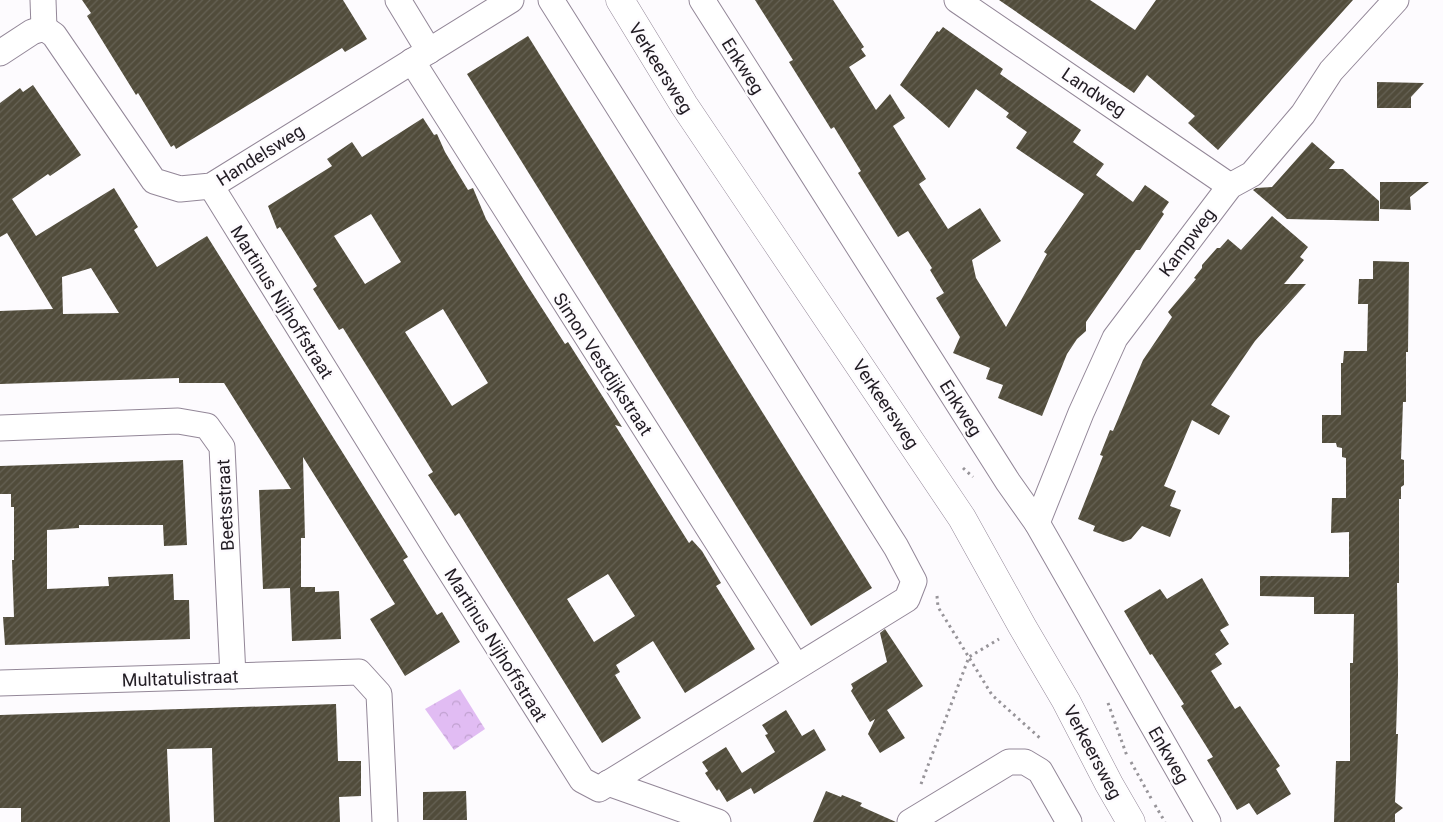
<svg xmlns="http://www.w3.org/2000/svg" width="1443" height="822" font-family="Roboto,sans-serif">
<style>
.park{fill:url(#park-crowns)}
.building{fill:url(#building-hatch);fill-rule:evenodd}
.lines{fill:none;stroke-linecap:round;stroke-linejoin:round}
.minor-casing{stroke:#938798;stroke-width:27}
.secondary-casing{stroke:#938798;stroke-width:29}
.path{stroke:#979499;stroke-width:3;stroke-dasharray:2.5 4;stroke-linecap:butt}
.minor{stroke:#fff;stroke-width:25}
.secondary{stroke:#fff;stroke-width:28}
.labels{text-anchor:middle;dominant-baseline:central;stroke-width:5;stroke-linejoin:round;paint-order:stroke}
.street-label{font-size:18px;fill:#211c23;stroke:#fdfbfe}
</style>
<defs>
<pattern id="park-crowns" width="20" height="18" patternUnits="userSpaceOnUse" patternTransform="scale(1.25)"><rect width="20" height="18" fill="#e1bcf3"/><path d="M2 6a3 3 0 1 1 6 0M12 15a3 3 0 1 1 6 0" fill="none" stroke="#c1a1d0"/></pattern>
<pattern id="building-hatch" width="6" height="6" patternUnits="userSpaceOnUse" patternTransform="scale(1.25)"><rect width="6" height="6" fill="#514c3b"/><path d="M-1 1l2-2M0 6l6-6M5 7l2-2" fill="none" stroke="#666255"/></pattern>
</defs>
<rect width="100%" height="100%" fill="#fdfbfe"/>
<polygon class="park" points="460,689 485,729 454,750 425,709"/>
<g class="building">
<polygon points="82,0 343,0 367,39 345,52 342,48 176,149 174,145 171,147 138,93 136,95 87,16 91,13"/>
<polygon points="755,0 833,0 864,47 861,49 866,56 849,67 876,110 890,94 905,118 893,126 926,179 919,184 948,229 980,208 1001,241 972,260 976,278 1006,327 1047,254 1044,252 1084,194 1016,148 1027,132 1006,117 1009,113 976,89 949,128 900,85 937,31 939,32 943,27 960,39 1003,69 1000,74 1081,130 1073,142 1104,164 1096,175 1133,202 1145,185 1169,202 1162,212 1164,214 1140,250 1136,250 1086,322 1086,331 1077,339 1067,354 1042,416 998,398 1003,385 986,379 990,368 953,353 960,337 936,298 944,293 930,270 932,268 908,231 898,237 858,173 861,171 834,127 831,129 789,62 793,60"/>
<polygon points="999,0 1090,0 1135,30 1156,0 1353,0 1218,150 1188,123 1195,116 1147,75 1134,93"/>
<polygon points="528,36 872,588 811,626 467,74"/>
<polygon points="1377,82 1424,83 1411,97 1411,108 1377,108"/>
<path d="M33,85L81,155L50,176L48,174L12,199L36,236L114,188L138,227L134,230L157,267L207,236L408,557L403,560L437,615L442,612L460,642L405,676L370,619L395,604L303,457L305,538H301V587H315V592L339,591L341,639L292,641L290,588L263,589L259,490L291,489L224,383H179V378L0,384V311L53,309L7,233L0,237V103L20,88L23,92ZM91,268L119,313L63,314L62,277Z"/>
<path d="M423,118L434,135L437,134L445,152L468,190L473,188L486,219L527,285L565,344L568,342L622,427L615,425L689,543L692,540L702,551L721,583L716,586L755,649L685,693L653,641L616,665L620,672L615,675L641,718L602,743L459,513L455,516L428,475L433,472L343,328L339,330L313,289L317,286L280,227L277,229L268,206L332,166L327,159L352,142L362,157ZM371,214L401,262L365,284L334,236ZM443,309L488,383L452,406L405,332ZM608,574L635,616L594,642L567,599Z"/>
<polygon points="1312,142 1335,162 1329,169 1343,169 1379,201 1379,221 1287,219 1253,190 1256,188 1272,187"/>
<polygon points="1380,182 1429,182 1410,197 1411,210 1380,209"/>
<polygon points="1272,216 1308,247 1300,257 1304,260 1284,284 1306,284 1255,341 1211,405 1230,416 1219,435 1192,420 1164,486 1176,491 1170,506 1181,510 1170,537 1142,526 1131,539 1123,542 1093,531 1095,526 1078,519 1103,456 1100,455 1110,430 1113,431 1143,360 1172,317 1168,312 1196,279 1194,278 1202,268 1202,265 1217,248 1220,248 1228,239 1241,250"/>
<polygon points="1373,261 1409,262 1408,352 1406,352 1406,402 1403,402 1401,459 1404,460 1404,485 1401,487 1401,499 1399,499 1399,583 1397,583 1398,675 1396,734 1398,734 1395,802 1403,808 1395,814 1395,822 1334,822 1336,761 1350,761 1350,663 1353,663 1354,614 1314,614 1314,597 1260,596 1260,576 1349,577 1349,532 1331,533 1332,498 1346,498 1346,458 1342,457 1342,448 1337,447 1336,443 1322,443 1322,415 1341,415 1341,363 1343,363 1344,351 1367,351 1368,304 1358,304 1359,279 1373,279"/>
<polygon points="183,460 187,545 164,546 163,525 79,525 79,528 47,530 47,589 109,586 108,577 173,574 174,600 189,600 190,639 5,645 3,617 14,617 12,560 14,560 14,507 11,507 11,494 0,494 0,466"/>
<polygon points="1202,578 1229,625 1220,630 1229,644 1215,654 1222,664 1211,671 1235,709 1240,706 1280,766 1276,769 1291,794 1257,815 1249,803 1237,810 1207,760 1213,757 1181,706 1184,704 1152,654 1150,655 1124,611 1160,589 1167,599"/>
<polygon points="885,629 923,686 887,710 905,738 880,753 868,734 875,719 870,722 851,691 853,688 851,684 887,662 880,633"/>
<polygon points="336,704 338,761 361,761 361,796 339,797 340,822 214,822 212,748 167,749 170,822 21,822 21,808 0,808 0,715"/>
<polygon points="786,710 802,736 814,729 826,750 754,794 751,788 727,802 719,789 717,791 705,773 708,771 702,762 726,747 742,773 775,752 765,735 768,734 762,725"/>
<polygon points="466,791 467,820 423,820 423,792"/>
<polygon points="826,791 841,797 842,795 862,803 860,806 896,822 813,822"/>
</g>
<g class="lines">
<defs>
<g id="minor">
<polyline points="43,0 44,28"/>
<polyline points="398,0 429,51"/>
<polyline points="702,0 1008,482 1037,523 1208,822"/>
<polyline points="957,0 1230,186"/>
<polyline points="0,53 32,32 44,28 54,35 154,181 180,189 211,186 511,0"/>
<polyline points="412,61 796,666"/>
<polyline points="211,186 436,549 582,780 599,789 907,599 914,581 896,547 551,0"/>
<polyline points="0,428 178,421 207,426 222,447 233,676"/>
<polyline points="1037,523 1081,413 1115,338 1230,186 1252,174 1303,114 1331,71 1396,0"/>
<polyline points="0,683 359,672 379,694 385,822"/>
<polyline points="608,783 718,822"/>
<polyline points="910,822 1009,762 1025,762 1040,771 1069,822"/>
</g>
<polyline id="secondary" points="620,0 684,105 962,518 1022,626 1066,701 1109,784 1131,822"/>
</defs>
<use href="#minor" class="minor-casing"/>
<use href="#secondary" class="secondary-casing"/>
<g class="path">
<polyline points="963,468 973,477"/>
<polyline points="937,596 938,607 992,695 1041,739"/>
<polyline points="1108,703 1127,756"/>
<polyline points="1131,762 1152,800"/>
<polyline points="921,784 969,657 999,639"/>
<polyline points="1155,805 1165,822"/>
</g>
<use href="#minor" class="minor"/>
<use href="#secondary" class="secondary"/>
</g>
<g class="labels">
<g class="street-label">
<text transform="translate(743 66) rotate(58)">Enkweg</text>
<text transform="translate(661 68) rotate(58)">Verkeersweg</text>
<text transform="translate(1094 92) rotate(34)">Landweg</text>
<text transform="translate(260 155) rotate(-32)">Handelsweg</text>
<text transform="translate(1187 242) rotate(-53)">Kampweg</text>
<text transform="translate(282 302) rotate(58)">Martinus Nijhoffstraat</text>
<text transform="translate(603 364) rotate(57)">Simon Vestdijkstraat</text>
<text transform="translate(886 404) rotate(56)">Verkeersweg</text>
<text transform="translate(961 408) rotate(58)">Enkweg</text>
<text transform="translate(225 505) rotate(-93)">Beetsstraat</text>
<text transform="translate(496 645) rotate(58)">Martinus Nijhoffstraat</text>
<text transform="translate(180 678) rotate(-2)">Multatulistraat</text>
<text transform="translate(1093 752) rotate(62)">Verkeersweg</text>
<text transform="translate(1169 755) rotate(60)">Enkweg</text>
</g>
</g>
</svg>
